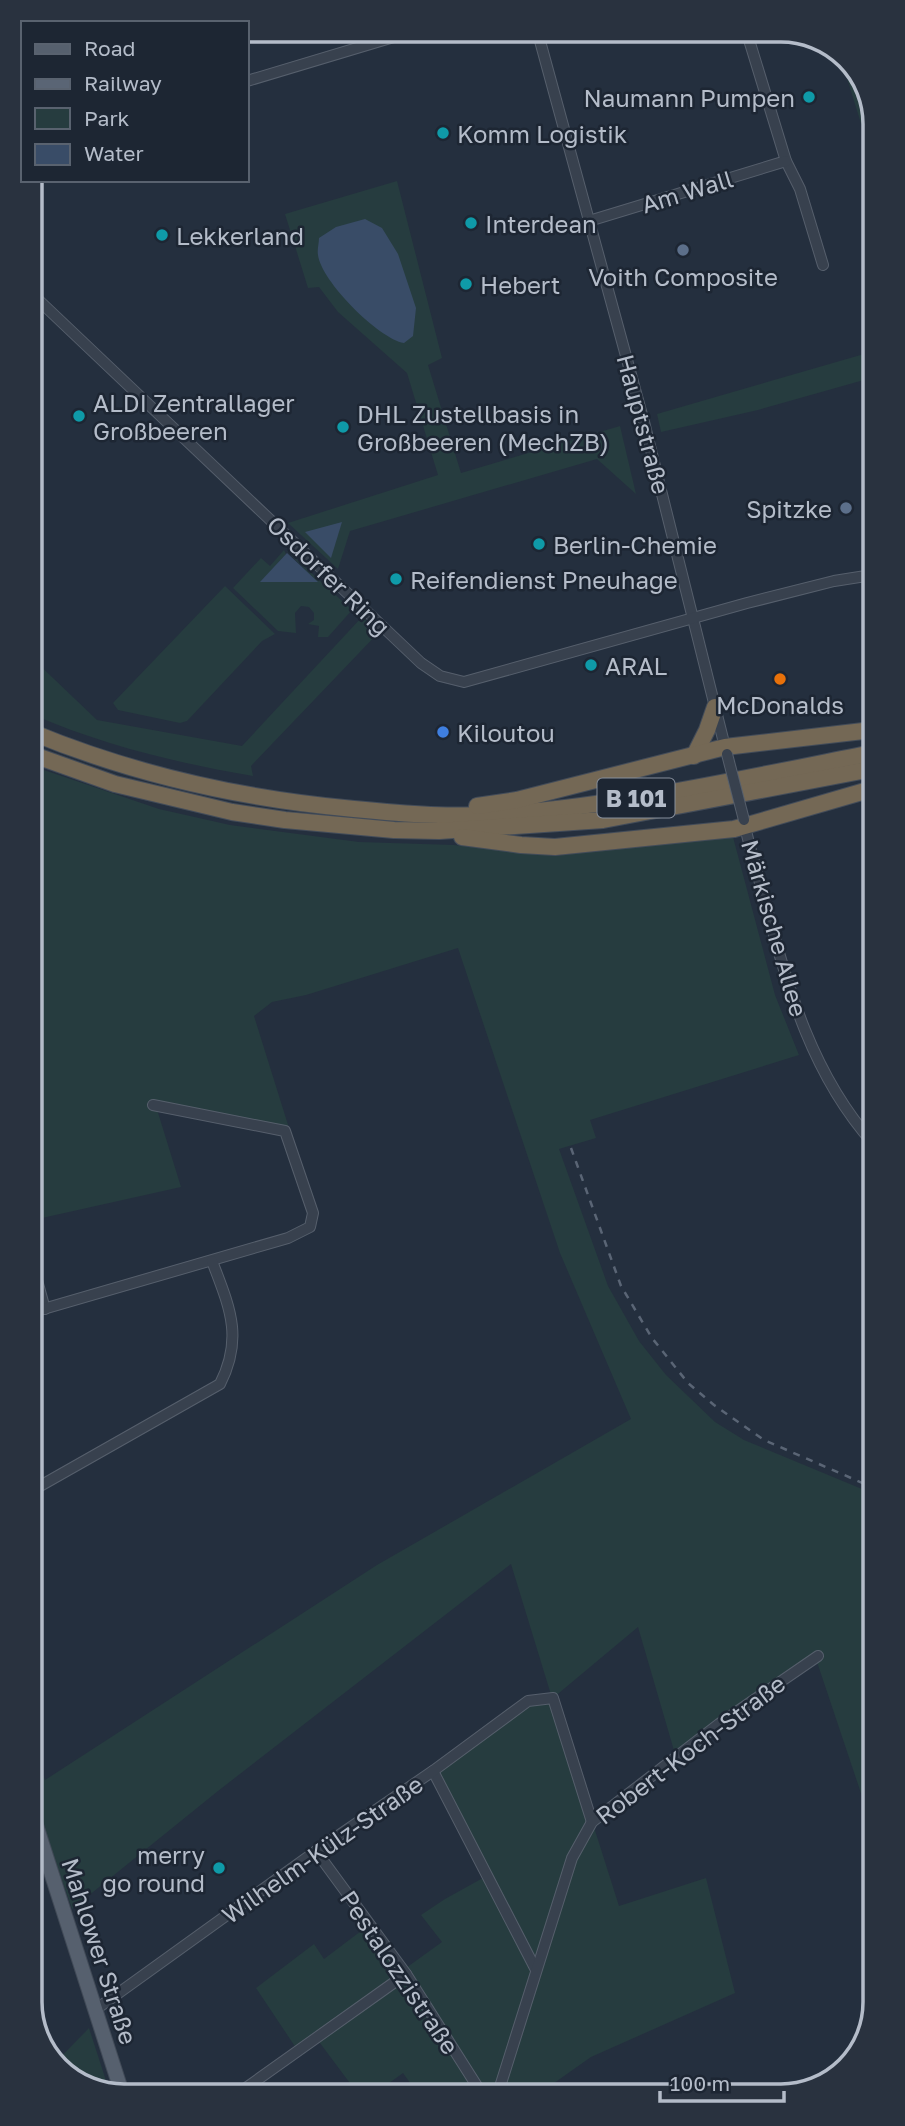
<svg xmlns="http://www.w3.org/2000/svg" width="905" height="2126" font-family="'Golos Text',sans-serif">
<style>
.green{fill:#263c3f}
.water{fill:#394c67}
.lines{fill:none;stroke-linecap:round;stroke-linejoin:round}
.minor-casing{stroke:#565f6c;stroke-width:12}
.major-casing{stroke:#414a57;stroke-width:16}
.highway-casing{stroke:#434c59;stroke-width:18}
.minor{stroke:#38414e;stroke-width:10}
.major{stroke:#56606e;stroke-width:14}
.highway{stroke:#746855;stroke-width:16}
.rail{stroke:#5a6575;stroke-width:2.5;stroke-dasharray:7 7;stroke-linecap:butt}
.minor-bridge-casing{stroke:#565f6c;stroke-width:12;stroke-linecap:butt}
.minor-bridge{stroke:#38414e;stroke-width:10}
.culture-dot{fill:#0f9aa8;stroke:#1d2633;stroke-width:2.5}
.service-dot{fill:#5c6f8a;stroke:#1d2633;stroke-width:2.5}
.food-dot{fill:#e8710a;stroke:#1d2633;stroke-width:2.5}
.shop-dot{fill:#3f7fe0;stroke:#1d2633;stroke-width:2.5}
.labels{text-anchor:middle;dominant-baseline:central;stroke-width:5;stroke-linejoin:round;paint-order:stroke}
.shield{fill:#1d2633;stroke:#878f9c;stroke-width:2}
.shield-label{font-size:23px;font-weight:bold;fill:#b4bcc9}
.poi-label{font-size:24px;fill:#b4bcc9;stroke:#1d2633;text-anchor:start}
.street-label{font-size:24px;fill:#b4bcc9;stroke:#1d2633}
.rim{fill:none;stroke:#b4bcc9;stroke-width:3.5}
</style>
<rect width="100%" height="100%" fill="#242f3e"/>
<g class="green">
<polygon points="838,49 870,94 871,156"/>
<polygon points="397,181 442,358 428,365 461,473 620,426 636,494 597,459 350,531 338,569 288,523 438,475 407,373 338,312 319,287 308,288 285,214"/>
<polygon points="871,352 871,378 758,410 661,432 657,414"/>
<polygon points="285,549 352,610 328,637 318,637 319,626 308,624 314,620 314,613 309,607 301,606 295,613 296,633 278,631 233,588 261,558 270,566 284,550 286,554 261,582 317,582"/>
<polygon points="225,586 275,634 262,641 187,721 180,723 118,710 113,703"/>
<path d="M362,617L380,631L251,766L253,776C176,763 103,745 31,714V657L97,720L242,746Z"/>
<polygon points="32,766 159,809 230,825 359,842 454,845 555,856 675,841 733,837 775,995 799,1055 590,1120 596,1138 559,1149 608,1286 639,1341 666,1375 715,1422 744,1440 874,1494 875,1835 814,1653 675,1754 638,1627 553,1698 619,1906 706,1878 735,1993 591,2057 540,2093 418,2094 403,2073 374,2094 358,2094 314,2035 296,2048 256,1988 314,1944 324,1959 365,1928 399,1973 442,1942 421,1915 445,1899 492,1873 436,1772 529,1705 552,1698 511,1564 218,1791 72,1909 34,1800 34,1750 45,1780 377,1565 631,1419 560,1253 458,948 306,995 272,1002 254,1016 289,1128 155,1103 181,1187 33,1220"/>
<polygon points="89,2028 110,2093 66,2077 56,2062"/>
</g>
<g class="water">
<path d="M365,219L382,228L398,254L416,308L413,336L404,343C379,339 321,281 318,255C317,250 319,243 319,238L336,227Z"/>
<polygon points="342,522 331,558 305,532"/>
<polygon points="287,553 318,582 260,582"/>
</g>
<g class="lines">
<defs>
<g id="minor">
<polyline points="537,30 644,422 726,751"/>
<polyline points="746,30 786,161 800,189 823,265"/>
<polyline points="247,81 417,30"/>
<polyline points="589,221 786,161"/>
<polyline points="30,292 421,663 440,676 464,682 747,603 834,581 872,575"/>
<path d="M744,822C750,850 759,878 766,905C788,990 813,1076 873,1143"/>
<polyline points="33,1266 45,1309"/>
<polyline points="33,1312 288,1238 310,1227 313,1213 285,1131 153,1105"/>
<path d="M33,1490L220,1384C244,1337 229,1306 212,1261"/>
<polyline points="433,1771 536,1970"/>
<polyline points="316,1851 406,1974 482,2094"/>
<polyline points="95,2010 316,1851 433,1771 528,1701 553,1698 592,1822"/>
<polyline points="498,2093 572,1858 592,1822 719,1724 818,1656"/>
<polyline points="236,2095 406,1974"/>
</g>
<polyline id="major" points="34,1819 123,2096"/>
<g id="highway">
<path d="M31,732C135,775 243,799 354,809C405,814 456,818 507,814C630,804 751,777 872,753"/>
<polyline points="31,754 115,784 232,812 285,820 394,830 439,831 603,820 872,769"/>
<polyline points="694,756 707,730 715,707"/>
<polyline points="477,806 517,800 725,747 872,730"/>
<polyline points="462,837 521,845 555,847 734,829 872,789"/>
</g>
</defs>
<use href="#minor" class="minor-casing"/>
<use href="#major" class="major-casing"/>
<use href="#highway" class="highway-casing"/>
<use href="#minor" class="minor"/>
<use href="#major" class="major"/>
<use href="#highway" class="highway"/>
<polyline class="rail" points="571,1148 621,1286 652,1338 688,1383 714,1405 764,1440 874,1488"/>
<defs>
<polyline id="minor-bridge" points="727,754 744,820"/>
</defs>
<use href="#minor-bridge" class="minor-bridge-casing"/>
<use href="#minor-bridge" class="minor-bridge"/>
</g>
<g class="culture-dot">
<circle cx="809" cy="97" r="7"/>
<circle cx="443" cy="133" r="7"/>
<circle cx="471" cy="223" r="7"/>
<circle cx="162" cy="235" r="7"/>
<circle cx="466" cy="284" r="7"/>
<circle cx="79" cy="416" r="7"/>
<circle cx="343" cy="427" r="7"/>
<circle cx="539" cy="544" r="7"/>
<circle cx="396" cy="579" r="7"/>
<circle cx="591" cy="665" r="7"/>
<circle cx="219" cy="1868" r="7"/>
</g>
<g class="service-dot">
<circle cx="683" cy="250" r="7"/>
<circle cx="846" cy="508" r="7"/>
</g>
<circle class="food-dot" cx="780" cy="679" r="7"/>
<circle class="shop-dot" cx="443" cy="732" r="7"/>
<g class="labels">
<rect class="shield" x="597.5" y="778.5" width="77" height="39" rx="5"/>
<g class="shield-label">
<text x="636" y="798">B 101</text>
</g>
<g class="poi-label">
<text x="795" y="97" text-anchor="end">Naumann Pumpen</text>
<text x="457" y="133">Komm Logistik</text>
<text x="485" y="223">Interdean</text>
<text x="176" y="235">Lekkerland</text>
<text x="683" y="276" text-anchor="middle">Voith Composite</text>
<text x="480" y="284">Hebert</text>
<text x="93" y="402">ALDI Zentrallager<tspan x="93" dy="28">Großbeeren</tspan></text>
<text x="357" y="413">DHL Zustellbasis in<tspan x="357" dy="28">Großbeeren (MechZB)</tspan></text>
<text x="832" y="508" text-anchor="end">Spitzke</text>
<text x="553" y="544">Berlin-Chemie</text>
<text x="410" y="579">Reifendienst Pneuhage</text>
<text x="605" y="665">ARAL</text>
<text x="780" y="704" text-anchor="middle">McDonalds</text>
<text x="457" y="732">Kiloutou</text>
<text x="205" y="1854" text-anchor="end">merry<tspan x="205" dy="28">go round</tspan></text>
</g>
<g class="street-label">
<text transform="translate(687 191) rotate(-17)">Am Wall</text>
<text transform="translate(644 424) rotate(75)">Hauptstraße</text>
<text transform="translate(329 575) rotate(44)">Osdorfer Ring</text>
<text transform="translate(775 928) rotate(74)">Märkische Allee</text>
<text transform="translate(690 1749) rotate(-37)">Robert-Koch-Straße</text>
<text transform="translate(322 1849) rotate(-35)">Wilhelm-Külz-Straße</text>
<text transform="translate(100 1951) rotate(72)">Mahlower Straße</text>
<text transform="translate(400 1972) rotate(56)">Pestalozzistraße</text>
</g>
</g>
<path d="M0 0H905V2126H0ZM124 42H781A82 82 0 0 1 863 124V2002A82 82 0 0 1 781 2084H124A82 82 0 0 1 42 2002V124A82 82 0 0 1 124 42Z" fill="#29323f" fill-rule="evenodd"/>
<path class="rim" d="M124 42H781A82 82 0 0 1 863 124V2002A82 82 0 0 1 781 2084H124A82 82 0 0 1 42 2002V124A82 82 0 0 1 124 42Z"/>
<rect x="21" y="21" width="228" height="161" fill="#1d2633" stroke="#59626f" stroke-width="2"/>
<rect x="35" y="44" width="35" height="10" fill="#56606e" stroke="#59626f" stroke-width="2"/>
<text x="84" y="56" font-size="21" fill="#b4bcc9">Road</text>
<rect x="35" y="79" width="35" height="10" fill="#5a6575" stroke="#59626f" stroke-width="2"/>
<text x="84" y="91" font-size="21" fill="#b4bcc9">Railway</text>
<rect x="35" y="108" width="35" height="21" fill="#263c3f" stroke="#59626f" stroke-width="2"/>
<text x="84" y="126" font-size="21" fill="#b4bcc9">Park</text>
<rect x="35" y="144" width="35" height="21" fill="#394c67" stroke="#59626f" stroke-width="2"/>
<text x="84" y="161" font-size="21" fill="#b4bcc9">Water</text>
<path d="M660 2091v10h124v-10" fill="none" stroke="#b4bcc9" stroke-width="3.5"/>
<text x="670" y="2091" font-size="21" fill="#b4bcc9" stroke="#1d2633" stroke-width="5" paint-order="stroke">100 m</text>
</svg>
